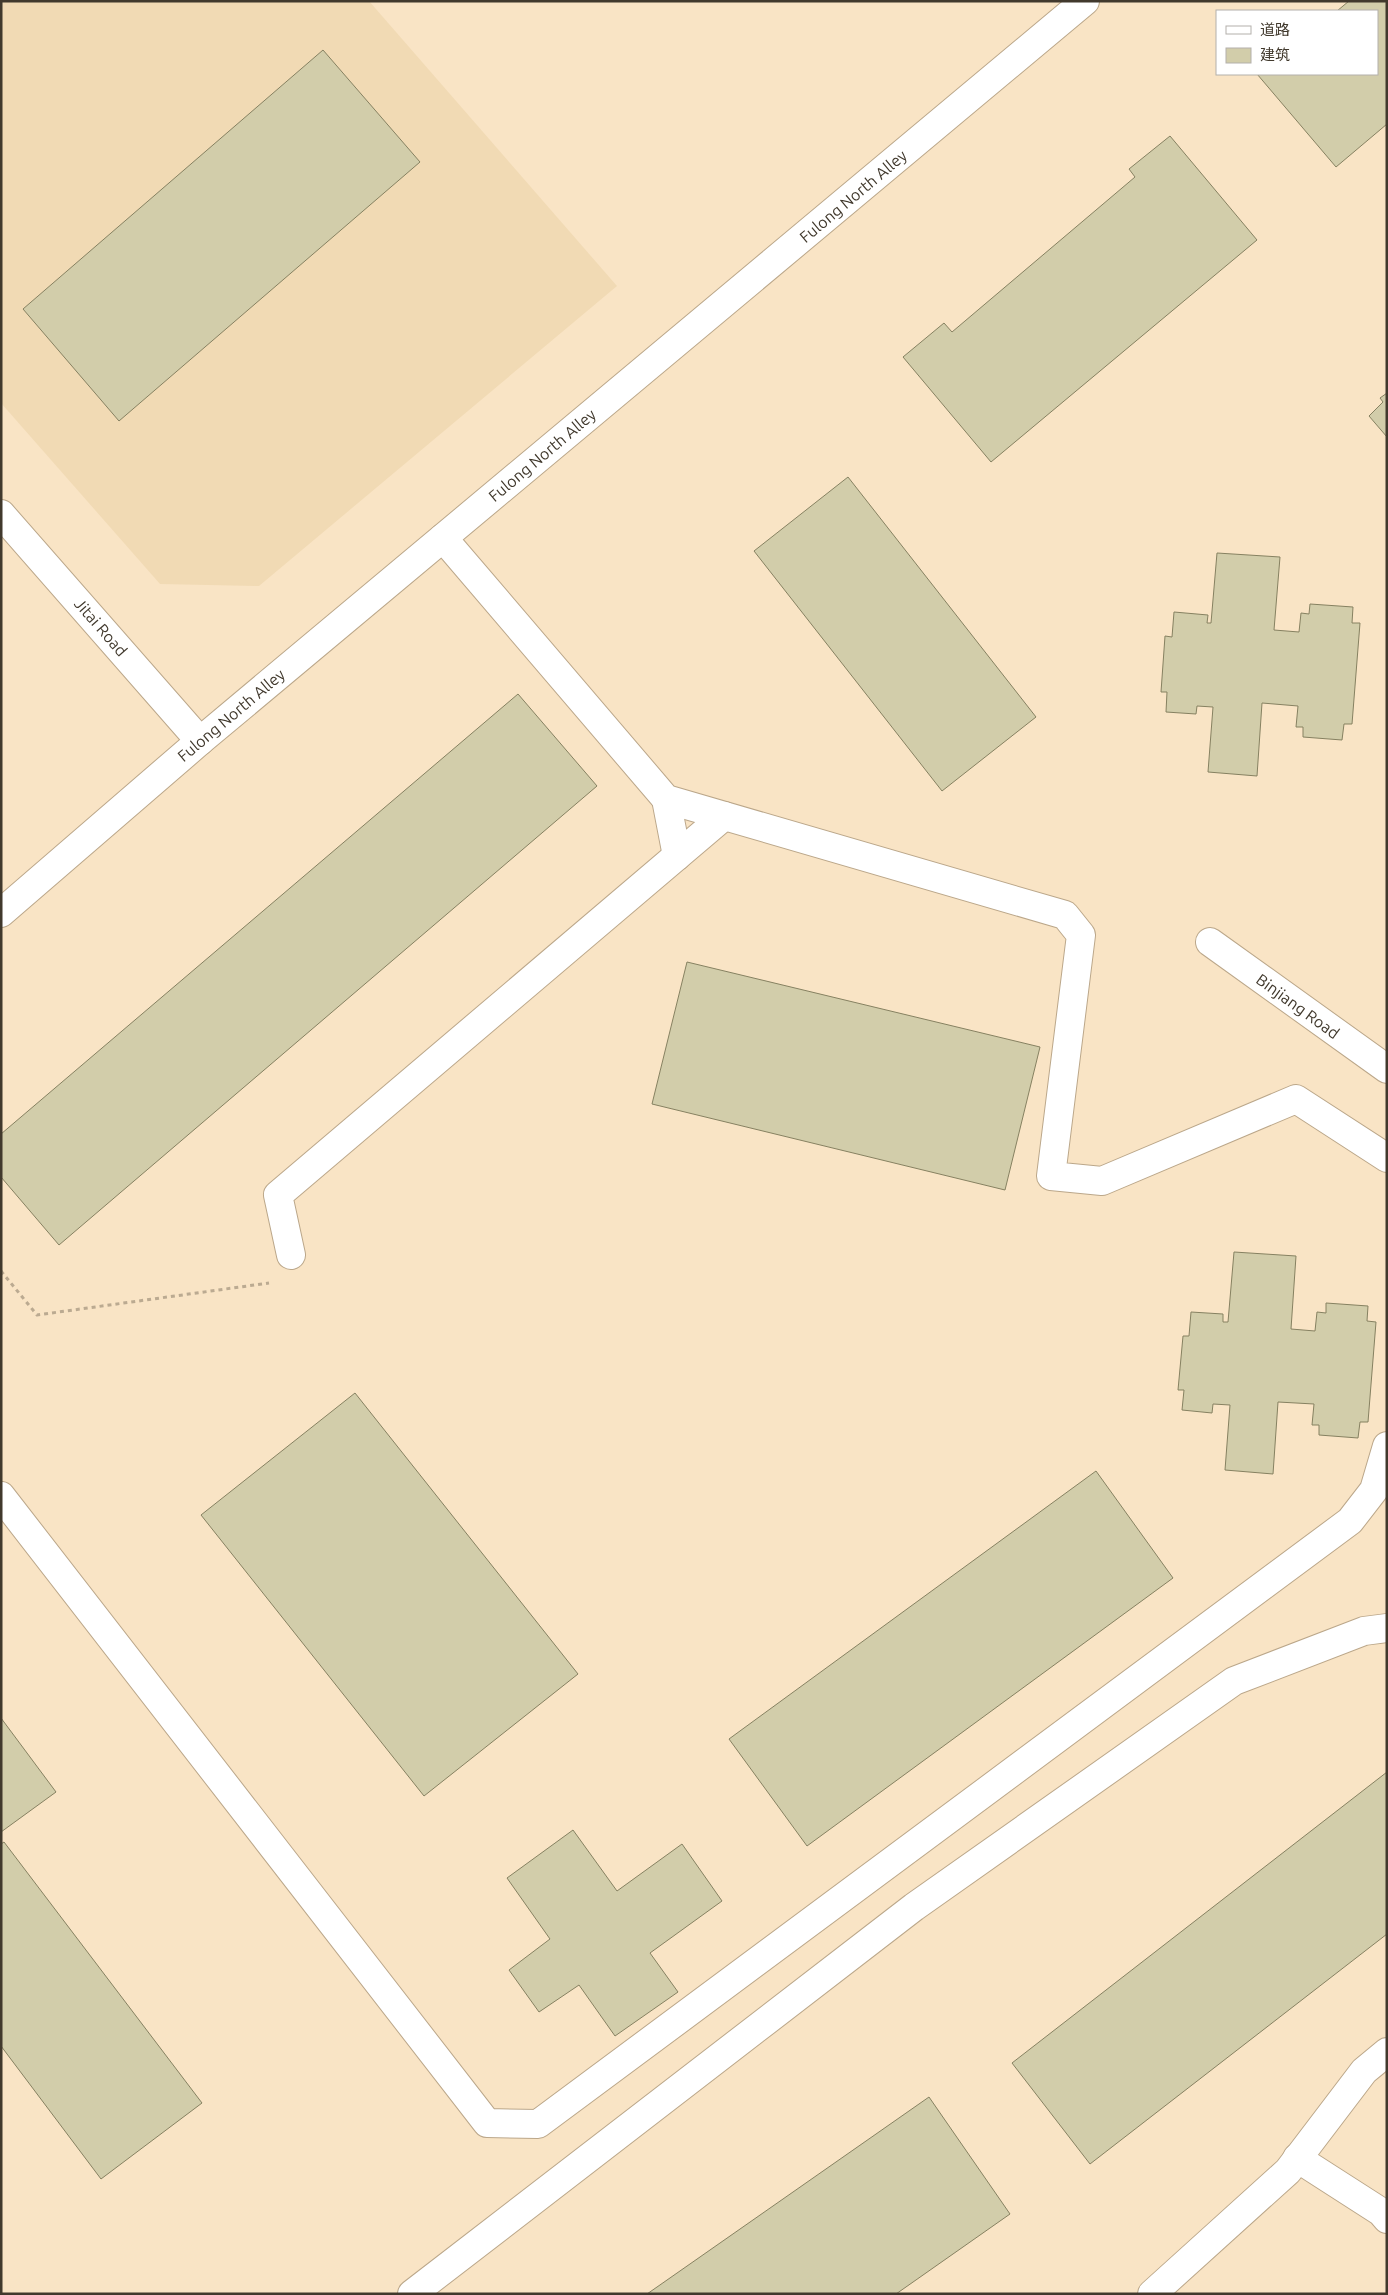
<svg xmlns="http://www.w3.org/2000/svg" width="1388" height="2295" font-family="Ubuntu,'Noto Sans SC',sans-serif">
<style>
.built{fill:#f1dab4}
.building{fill:#d2cdaa;stroke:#868161}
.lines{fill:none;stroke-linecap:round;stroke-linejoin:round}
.street-casing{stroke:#bba78a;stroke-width:30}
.path{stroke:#bbaa91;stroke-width:3;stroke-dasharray:4 4;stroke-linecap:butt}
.street{stroke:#fff;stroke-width:28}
.labels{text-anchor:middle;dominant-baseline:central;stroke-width:4;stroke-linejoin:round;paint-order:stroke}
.street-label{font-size:16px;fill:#41392d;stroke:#fff}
</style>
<rect width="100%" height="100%" fill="#f9e4c5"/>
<polygon class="built" points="1,1 369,1 617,286 259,586 160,584 1,403"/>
<g class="building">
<polygon points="1349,1 1387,1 1387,124 1336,167 1257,74 1377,74 1377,11 1337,11"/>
<polygon points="323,50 420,162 119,421 23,309"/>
<polygon points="1170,136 1257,240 991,462 903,357 944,323 952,332 1135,177 1129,169"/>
<polygon points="1387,393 1387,437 1369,416 1383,402 1380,398"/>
<polygon points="848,477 1036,717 942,791 754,551"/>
<polygon points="1217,553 1280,557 1274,630 1299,632 1301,613 1309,614 1310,604 1353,607 1352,623 1360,623 1352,724 1344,724 1342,740 1303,737 1303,727 1296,727 1298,706 1262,703 1257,776 1208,772 1213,707 1197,706 1196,714 1166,712 1167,692 1161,692 1165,636 1172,637 1174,612 1208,615 1207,623 1211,623"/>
<polygon points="518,694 597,786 59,1245 1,1177 1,1134"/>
<polygon points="687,962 1040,1047 1005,1190 652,1104"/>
<polygon points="1234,1252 1296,1256 1291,1329 1315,1331 1317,1312 1326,1313 1326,1303 1368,1306 1367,1321 1376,1322 1368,1422 1360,1422 1358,1438 1319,1435 1319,1425 1312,1425 1314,1404 1278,1402 1273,1474 1225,1470 1230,1405 1213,1404 1212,1413 1182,1410 1184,1390 1178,1390 1183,1336 1189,1336 1191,1312 1223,1314 1223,1322 1228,1322"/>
<polygon points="355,1393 578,1674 424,1796 201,1515"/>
<polygon points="1096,1471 1173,1578 807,1846 729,1739"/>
<polygon points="1,1718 56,1792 1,1832"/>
<polygon points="1387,1772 1387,1934 1090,2164 1012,2063"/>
<polygon points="573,1830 617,1891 682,1844 722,1901 650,1953 678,1992 615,2036 579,1985 539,2012 509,1970 550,1939 507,1878"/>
<polygon points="4,1842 202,2103 101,2179 1,2046 1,1844"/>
<polygon points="929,2097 1010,2214 896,2294 647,2294"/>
</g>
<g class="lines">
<defs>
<g id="street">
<polyline points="1,514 200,741"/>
<polyline points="443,538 666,799 1065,915 1081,935 1051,1176 1102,1181 1296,1099 1387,1158"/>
<polyline points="666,799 677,856"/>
<polyline points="1,913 200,741 1085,1"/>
<polyline points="1210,942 1387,1069"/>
<polyline points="291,1255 278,1195 724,816"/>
<polyline points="1,1496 487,2123 538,2124 1350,1521 1374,1490 1387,1446"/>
<polyline points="1297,2158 1381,2212 1387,2219"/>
<polyline points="412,2294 914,1907 1234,1681 1364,1631 1387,1628"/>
<polyline points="1152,2294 1288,2171 1364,2071 1387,2052"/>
</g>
</defs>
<use href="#street" class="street-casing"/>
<polyline class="path" points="1,1271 37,1315 269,1283"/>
<use href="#street" class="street"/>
</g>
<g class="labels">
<g class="street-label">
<text transform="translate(853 196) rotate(-40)">Fulong North Alley</text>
<text transform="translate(542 455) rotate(-40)">Fulong North Alley</text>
<text transform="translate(101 627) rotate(49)">Jitai Road</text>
<text transform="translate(231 715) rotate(-40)">Fulong North Alley</text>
<text transform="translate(1298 1006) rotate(36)">Binjiang Road</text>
</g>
</g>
<rect width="1388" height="2295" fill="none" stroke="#41392d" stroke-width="5"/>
<rect x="1216" y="10" width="162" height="65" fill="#ffffff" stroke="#b3b0ab"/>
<rect x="1226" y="26" width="25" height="8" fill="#ffffff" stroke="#b3b0ab"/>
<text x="1260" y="35" font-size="15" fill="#41392d">道路</text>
<rect x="1226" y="48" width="25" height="15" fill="#d2cdaa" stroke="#b3b0ab"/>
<text x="1260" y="60" font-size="15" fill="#41392d">建筑</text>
</svg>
